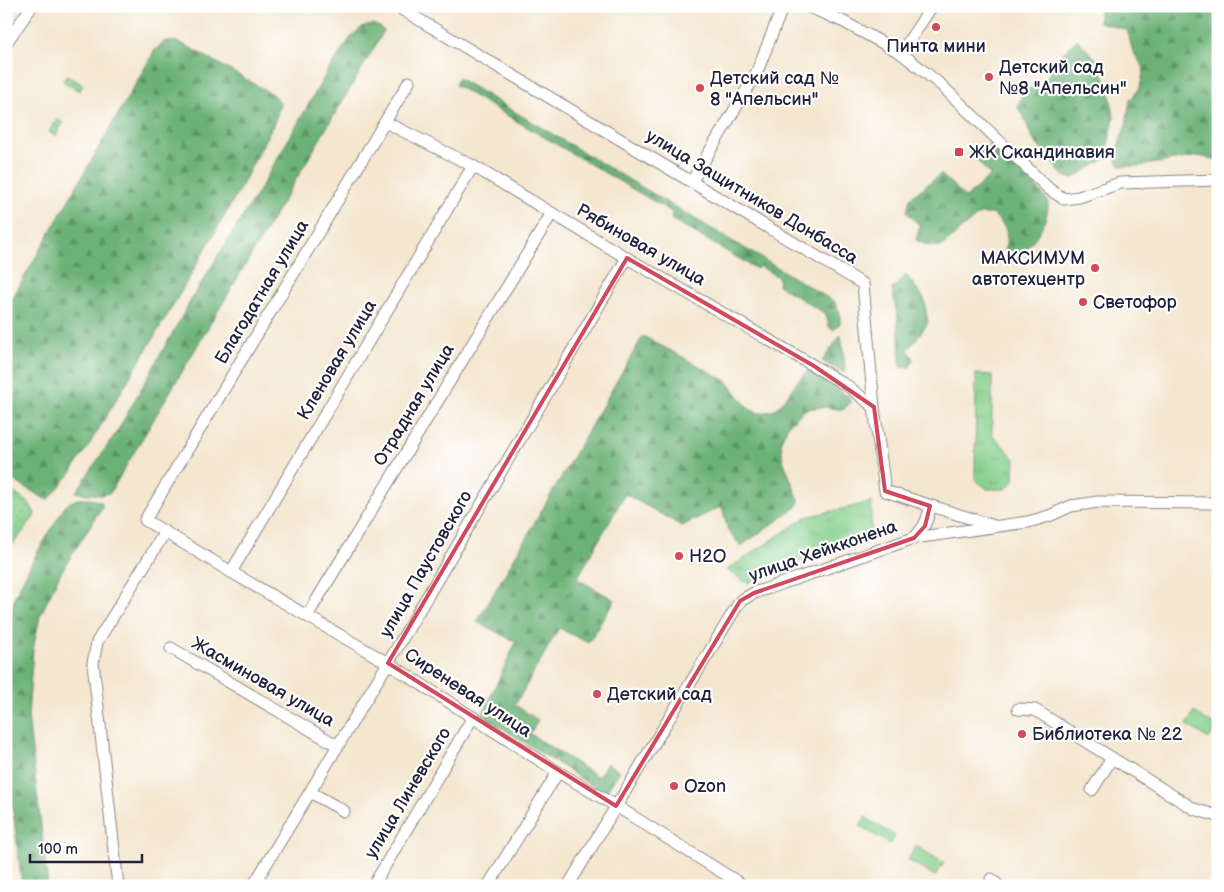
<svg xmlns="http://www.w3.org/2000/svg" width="1224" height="892" font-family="'Balsamiq Sans',sans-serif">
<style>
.grass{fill:url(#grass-tufts);stroke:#547863}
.forest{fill:url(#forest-firs);stroke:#476a59}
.park{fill:url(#park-dots);stroke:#547863}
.pitch{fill:#86cf8b;stroke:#547863}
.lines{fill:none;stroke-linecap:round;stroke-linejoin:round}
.minor-casing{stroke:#8b8485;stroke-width:13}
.minor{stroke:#fff;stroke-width:11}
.marked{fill:none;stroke:#d1495b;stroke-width:4;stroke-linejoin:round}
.poi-dot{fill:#d1495b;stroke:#fff;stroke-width:2}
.labels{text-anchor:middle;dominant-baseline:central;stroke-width:4.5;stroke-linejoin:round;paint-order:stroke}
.poi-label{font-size:18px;fill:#22223b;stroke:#fff;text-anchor:start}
.street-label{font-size:18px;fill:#22223b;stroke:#fff}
</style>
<defs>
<pattern id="grass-tufts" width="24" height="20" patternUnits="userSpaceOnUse" patternTransform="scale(1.25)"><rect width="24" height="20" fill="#86cf8b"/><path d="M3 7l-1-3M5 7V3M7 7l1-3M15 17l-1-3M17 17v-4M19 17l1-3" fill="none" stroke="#73b179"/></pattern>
<pattern id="forest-firs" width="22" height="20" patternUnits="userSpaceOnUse" patternTransform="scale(1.25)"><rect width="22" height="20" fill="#6cb277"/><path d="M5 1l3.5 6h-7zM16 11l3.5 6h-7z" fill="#589063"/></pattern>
<pattern id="park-dots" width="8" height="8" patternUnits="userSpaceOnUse" patternTransform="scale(1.25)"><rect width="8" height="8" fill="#86cf8b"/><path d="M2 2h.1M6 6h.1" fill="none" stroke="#73b179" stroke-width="1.8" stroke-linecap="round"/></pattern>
</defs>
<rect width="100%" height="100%" fill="#fff"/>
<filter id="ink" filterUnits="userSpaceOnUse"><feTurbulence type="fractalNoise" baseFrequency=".02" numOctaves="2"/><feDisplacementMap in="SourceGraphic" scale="10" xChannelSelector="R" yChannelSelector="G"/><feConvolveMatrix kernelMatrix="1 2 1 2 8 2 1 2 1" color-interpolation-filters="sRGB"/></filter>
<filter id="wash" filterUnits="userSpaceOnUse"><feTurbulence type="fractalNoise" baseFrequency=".0096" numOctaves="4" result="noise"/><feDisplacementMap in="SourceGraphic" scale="20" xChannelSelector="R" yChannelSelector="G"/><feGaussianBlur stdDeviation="1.12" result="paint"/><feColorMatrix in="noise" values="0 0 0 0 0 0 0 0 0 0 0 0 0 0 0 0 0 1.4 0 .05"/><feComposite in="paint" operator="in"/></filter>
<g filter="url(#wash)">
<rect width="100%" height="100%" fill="#f4e6cf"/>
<g class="grass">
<polygon points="976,374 992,375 992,434 1015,459 1014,480 1006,489 987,489 975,479"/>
<polygon points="872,502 871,530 782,570 747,583 727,570 806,517"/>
</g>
<g class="forest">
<polygon points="1099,6 1218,6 1218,160 1199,156 1139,166 1120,166 1114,156 1126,125 1130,100 1140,88 1144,68 1133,52 1127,30 1099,22"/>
<polygon points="372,24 380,27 384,31 110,493 101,495 79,493 76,492 118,430 195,293 261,187 329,69 351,37 362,27"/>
<polygon points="1077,39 1097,60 1109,89 1114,117 1105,159 1072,179 1062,175 1032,138 1025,120 1017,106 1024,92 1045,80 1061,55"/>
<polygon points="165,41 178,42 189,47 272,94 280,102 279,109 274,123 242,185 177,299 89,445 70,474 49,499 45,499 6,476 6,309 155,50"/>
<polygon points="458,78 835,302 840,313 840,324 834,330 829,327 826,314 778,285 779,278 760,266 757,269 671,219 672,212 455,85"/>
<path d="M990,144H994C1011,164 1032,179 1048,201C1048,205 1048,209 1047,213C1045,226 1027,254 1013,256L1005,249C1009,229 1006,228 993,214H979L941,247L926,245L916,240L920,226L907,212L910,198L941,174L966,198L990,175L975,158Z"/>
<polygon points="906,275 924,298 928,323 908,350 914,359 910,367 901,368 897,314 892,289"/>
<polygon points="841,335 846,374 822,361"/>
<path d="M643,336L727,381L748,408L758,413C763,412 770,412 774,410C786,403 794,380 809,370L849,397L850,403L843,410L825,407L806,409L789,424L781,440L783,460L799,500L797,507L741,546L728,531L722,506L682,526L625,494L577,579L615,600L588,643L559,628L515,705L538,720L530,734L598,777L607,763L620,771L605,794L482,715L516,642L477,622Z"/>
<polygon points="77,499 91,499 102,502 102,507 60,574 40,616 33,650 28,716 48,886 22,886 6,751 6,638 15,596 34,558 64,508 69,503"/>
</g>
<g class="park">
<polygon points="67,75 83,85 79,91 63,81"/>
<polygon points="57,119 63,123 56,136 49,132"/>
<polygon points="6,488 29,503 35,513 34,517 14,543 6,556"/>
<polygon points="865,817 895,836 890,844 860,826"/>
</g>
<g class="pitch">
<polygon points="1194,712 1217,727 1209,739 1187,725"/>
<polygon points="916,846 944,863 935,876 908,860"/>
</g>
</g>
<g filter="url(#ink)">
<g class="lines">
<defs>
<g id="minor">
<polyline points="396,6 863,284 874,407 885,491 994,526"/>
<polyline points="807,6 842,21 901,53 941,85 1049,189 1064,199 1079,197 1120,183 1218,180"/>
<polyline points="6,43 32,6"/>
<polyline points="901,53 932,6"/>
<polyline points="409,82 145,520 231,572 388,663 558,772 616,806 744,886"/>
<polyline points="385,122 473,166 627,258 814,366 849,387 874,407"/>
<polyline points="692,181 756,74 783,6"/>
<path d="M914,538C924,528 928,520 930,506"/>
<polyline points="231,572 473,166"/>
<polyline points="307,616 552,213"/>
<polyline points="171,648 338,746"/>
<polyline points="1018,709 1035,710 1194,809 1218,816"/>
<polyline points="1092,790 1112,758"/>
<polyline points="310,792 344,811"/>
<polyline points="991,879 999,886"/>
<polyline points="118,886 93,663 97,642 165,532"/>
<polyline points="253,886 388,663 627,258"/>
<polyline points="373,886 473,717"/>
<polyline points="488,886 558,772"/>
<polyline points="568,886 740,601 754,593 914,538 1028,522 1049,516 1071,506 1098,502 1218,503"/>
</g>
</defs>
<use href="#minor" class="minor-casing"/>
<use href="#minor" class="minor"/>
</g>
</g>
<path class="marked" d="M627,258L814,366L874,407L885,491L930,506L925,526L914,538L754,593L740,601L616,806L388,663Z"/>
<g class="poi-dot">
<circle cx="936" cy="27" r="5"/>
<circle cx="989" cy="77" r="5"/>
<circle cx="700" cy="88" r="5"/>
<rect x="954" y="147" width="10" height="10" rx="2.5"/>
<circle cx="1095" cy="268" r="5"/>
<circle cx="1083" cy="302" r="5"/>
<circle cx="679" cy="556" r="5"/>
<circle cx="597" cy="694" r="5"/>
<circle cx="1022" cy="734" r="5"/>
<circle cx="674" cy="786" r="5"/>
</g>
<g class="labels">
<g class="poi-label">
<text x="936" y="46" text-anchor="middle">Пинта мини</text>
<text x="999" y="67">Детский сад<tspan x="999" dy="21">№8 "Апельсин"</tspan></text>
<text x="710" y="78">Детский сад №<tspan x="710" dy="21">8 "Апельсин"</tspan></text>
<text x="969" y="152">ЖК Скандинавия</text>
<text x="1085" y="258" text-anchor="end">МАКСИМУМ<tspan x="1085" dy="21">автотехцентр</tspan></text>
<text x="1093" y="302">Светофор</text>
<text x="689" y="556">H2O</text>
<text x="607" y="694">Детский сад</text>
<text x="1032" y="734">Библиотека № 22</text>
<text x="684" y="786">Ozon</text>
</g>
<g class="street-label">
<text transform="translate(752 197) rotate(31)">улица Защитников Донбасса</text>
<text transform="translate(641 245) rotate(30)">Рябиновая улица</text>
<text transform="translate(262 292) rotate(-59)">Благодатная улица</text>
<text transform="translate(337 360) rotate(-59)">Кленовая улица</text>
<text transform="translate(414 405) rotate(-59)">Отрадная улица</text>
<text transform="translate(823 551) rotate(-19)">улица Хейкконена</text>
<text transform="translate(426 564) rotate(-60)">улица Паустовского</text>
<text transform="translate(263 682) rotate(30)">Жасминовая улица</text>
<text transform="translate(468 693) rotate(33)">Сиреневая улица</text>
<text transform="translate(408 793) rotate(-59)">улица Линевского</text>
</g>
</g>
<rect width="1224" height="892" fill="none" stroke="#fff" stroke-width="25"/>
<path d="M30 854v8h112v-8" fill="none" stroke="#22223b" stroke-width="2.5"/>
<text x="38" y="854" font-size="15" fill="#22223b" stroke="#ffffff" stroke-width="4" paint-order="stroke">100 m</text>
</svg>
